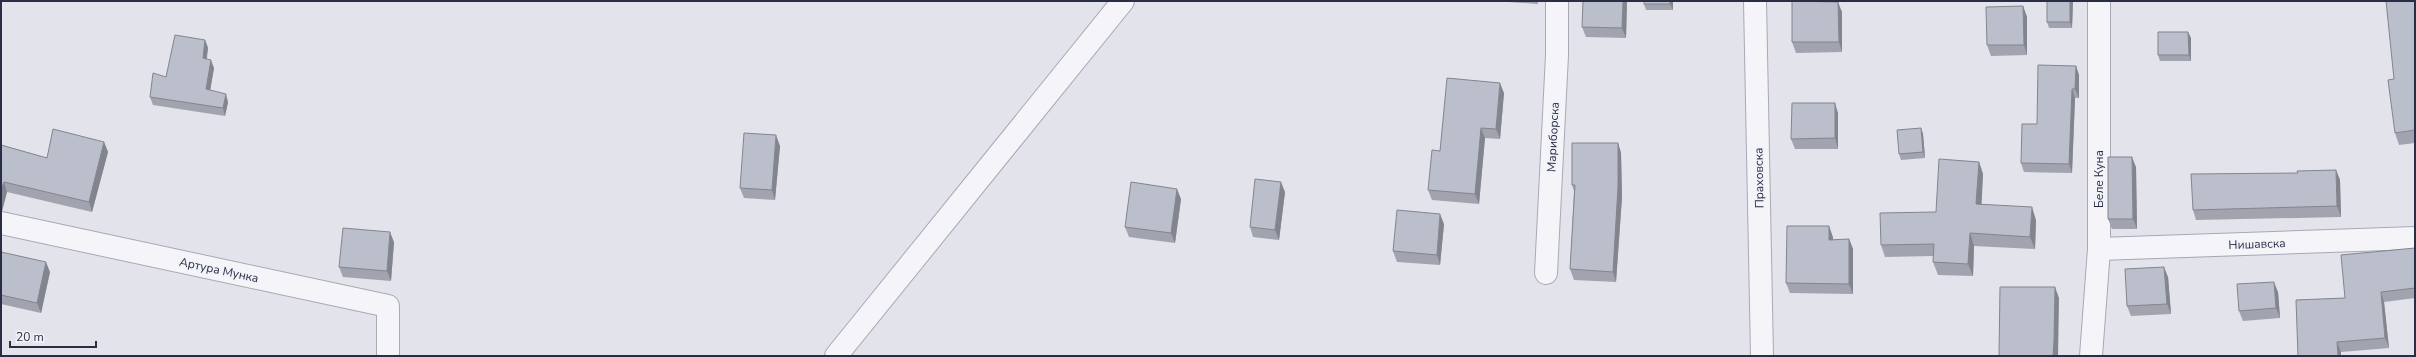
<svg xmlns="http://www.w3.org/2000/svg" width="2416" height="357" font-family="'Nunito Sans',sans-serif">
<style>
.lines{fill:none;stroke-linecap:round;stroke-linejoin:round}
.minor-casing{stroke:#a7a9b6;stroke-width:24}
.minor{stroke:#f5f5f9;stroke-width:22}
.wall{fill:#a1a3af}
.shaded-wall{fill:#83858e}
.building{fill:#bbbecb;stroke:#83858e}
.labels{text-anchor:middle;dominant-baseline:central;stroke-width:3;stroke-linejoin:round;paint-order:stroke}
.street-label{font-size:12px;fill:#292e44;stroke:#f1f3f8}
</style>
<rect width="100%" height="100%" fill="#e2e3eb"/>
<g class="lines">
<defs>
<g id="minor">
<polyline points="1755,1 1762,356"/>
<polyline points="1,223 388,306 388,356"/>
<polyline points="2099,249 2415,238"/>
<polyline points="1546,273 1557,55 1557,1"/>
<polyline points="836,356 1123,1"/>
<polyline points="2091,356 2099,249 2099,1"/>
</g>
</defs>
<use href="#minor" class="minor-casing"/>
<use href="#minor" class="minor"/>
</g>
<g class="wall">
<polygon points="1494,1 1538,1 1538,4"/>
<polygon points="1627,1 1626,38 1586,37 1582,27"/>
<polygon points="1673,1 1673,10 1646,10 1644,4"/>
<polygon points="2047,1 2073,1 2072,28 2049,28 2047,22"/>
<polygon points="2415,1 2415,143 2399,145 2395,133 2394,79"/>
<polygon points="1833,2 1842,12 1842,52 1796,53 1792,42"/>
<polygon points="2023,6 2027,17 2027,55 1991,56 1987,45"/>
<polygon points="2188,32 2191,38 2191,61 2160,61 2158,55"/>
<polygon points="205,40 208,48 207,59 214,68 210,90 228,102 225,116 153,105 150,97 166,77"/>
<polygon points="2076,66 2079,75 2079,98 2075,98 2072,173 2024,172 2021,163 2037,124"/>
<polygon points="1504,93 1500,139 1485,138 1479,204 1432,200 1428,190 1440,151"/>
<polygon points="1838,113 1838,149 1795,149 1791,139"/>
<polygon points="1921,128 1923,134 1925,158 1901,160 1899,154"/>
<polygon points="104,142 108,152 92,212 7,192 2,211 1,211 1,145 47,158"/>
<polygon points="1618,143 1621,153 1622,197 1616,282 1574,280 1570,269 1574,191 1572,185"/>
<polygon points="780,146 775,200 744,198 740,188"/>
<polygon points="1979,162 1983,174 1981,204 2036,220 2035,249 1974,246 1973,276 1938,275 1933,262 1933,256 1885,257 1881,245 1936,212"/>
<polygon points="2136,167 2137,229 2112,229 2108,219"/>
<polygon points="2336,170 2340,180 2341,217 2196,220 2193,210 2298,173"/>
<polygon points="1285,192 1279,240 1253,237 1250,227"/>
<polygon points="1181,199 1175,243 1129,237 1125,227"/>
<polygon points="1444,224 1440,265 1397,262 1393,251"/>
<polygon points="1833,237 1833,240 1849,239 1853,249 1853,294 1790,293 1786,283"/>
<polygon points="394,242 391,281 343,277 339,267"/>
<polygon points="2415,248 2415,298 2384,302 2389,348 2341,352 2296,300 2345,298"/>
<polygon points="1,252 50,272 41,313 1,304"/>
<polygon points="2168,277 2171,314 2131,316 2127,306"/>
<polygon points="2278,292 2280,318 2243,321 2239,311"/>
</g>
<g class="shaded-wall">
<polygon points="1623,1 1627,1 1626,38 1622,28"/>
<polygon points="1670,1 1673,1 1673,10 1670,4"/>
<polygon points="2070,1 2073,1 2072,28 2070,22"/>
<polygon points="1838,2 1842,12 1842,52 1839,42"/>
<polygon points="2023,6 2027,17 2027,55 2024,45"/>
<polygon points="2188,32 2191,38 2191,61 2189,55"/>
<polygon points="205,40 208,48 205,66 203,58"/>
<polygon points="211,60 214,68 209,97 206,89"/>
<polygon points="2076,66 2079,75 2079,98 2075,89"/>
<polygon points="1500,83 1504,93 1500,139 1496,129"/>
<polygon points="2072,89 2075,98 2072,173 2069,164"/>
<polygon points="226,94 228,102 225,116 223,108"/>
<polygon points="1835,103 1838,113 1838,149 1835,138"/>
<polygon points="1481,128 1485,138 1479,204 1475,194"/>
<polygon points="1921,128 1923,134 1925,158 1923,152"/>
<polygon points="776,135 780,146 775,200 772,190"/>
<polygon points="104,142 108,152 92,212 89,202"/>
<polygon points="1618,143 1621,153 1622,197 1616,282 1613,272"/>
<polygon points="2132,157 2136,167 2137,229 2133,219"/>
<polygon points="1979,162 1983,174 1981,216 1976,204"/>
<polygon points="2336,170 2340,180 2341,217 2337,206"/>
<polygon points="4,182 7,192 2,211 1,208 1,190"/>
<polygon points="1281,182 1285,192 1279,240 1275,230"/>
<polygon points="1177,189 1181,199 1175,243 1171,233"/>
<polygon points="2032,207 2036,220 2035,249 2030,237"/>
<polygon points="1440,214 1444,224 1440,265 1437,255"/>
<polygon points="1829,226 1833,237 1833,251 1829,240"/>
<polygon points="390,232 394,242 391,281 387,271"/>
<polygon points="1970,233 1974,246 1973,276 1968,264"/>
<polygon points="1849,239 1853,249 1853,294 1849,284"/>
<polygon points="46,262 50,272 41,313 37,303"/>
<polygon points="2164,267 2168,277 2171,314 2167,304"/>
<polygon points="2274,282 2278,292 2280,318 2276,308"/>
<polygon points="2055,287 2059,298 2058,356 2053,356"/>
<polygon points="2381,292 2384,302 2389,348 2385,338"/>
<polygon points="2337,342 2341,352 2341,356 2338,356"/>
</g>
<g class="building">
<polygon points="1583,1 1623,1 1622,28 1582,27"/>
<rect x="1644" y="1" width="26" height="3"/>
<polygon points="1792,1 1838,2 1839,42 1792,42"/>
<rect x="2047" y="1" width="23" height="21"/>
<polygon points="2386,1 2415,1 2415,130 2395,133 2388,80 2394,79"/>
<polygon points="2023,6 2024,45 1987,45 1986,7"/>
<polygon points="2158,32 2188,32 2189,55 2158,55"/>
<polygon points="175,35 205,40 203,58 211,60 206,89 226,94 223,108 150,97 153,73 166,77"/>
<polygon points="2038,65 2076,66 2075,89 2072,89 2069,164 2021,163 2022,124 2037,124"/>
<polygon points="1447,78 1500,83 1496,129 1481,128 1475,194 1428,190 1432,150 1440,151"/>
<polygon points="1792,103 1835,103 1835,138 1791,139"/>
<polygon points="1921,128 1923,152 1899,154 1897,130"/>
<polygon points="53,129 104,142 89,202 4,182 1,190 1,145 47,158"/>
<polygon points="744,133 776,135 772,190 740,188"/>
<polygon points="1572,143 1618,143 1618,187 1613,272 1570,269 1575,185 1572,185"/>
<polygon points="2108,157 2132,157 2133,219 2108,219"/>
<polygon points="1939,159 1979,162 1976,204 2032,207 2030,237 1970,233 1968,264 1933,262 1934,244 1881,245 1880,213 1936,212"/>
<polygon points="2336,170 2337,206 2193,210 2191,174 2298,173 2297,171"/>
<polygon points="1255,179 1281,182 1275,230 1250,227"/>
<polygon points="1131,182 1177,189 1171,233 1125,227"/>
<polygon points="1397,210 1440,214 1437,255 1393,251"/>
<polygon points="1787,226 1829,226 1829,240 1849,239 1849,284 1786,283"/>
<polygon points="343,228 390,232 387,271 339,267"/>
<polygon points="2415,248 2415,288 2381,292 2385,338 2337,342 2338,356 2298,356 2296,300 2345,298 2341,255"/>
<polygon points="1,252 46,262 37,303 1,295"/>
<polygon points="2164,267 2167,304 2127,306 2125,269"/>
<polygon points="2274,282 2276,308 2239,311 2237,284"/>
<polygon points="2000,287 2055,287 2054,341 2053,356 1999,356"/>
</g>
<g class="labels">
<g class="street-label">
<text transform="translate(1553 137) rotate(-87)">Мариборска</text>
<text transform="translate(1759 178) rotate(-91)">Праховска</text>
<text transform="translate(2099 179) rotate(-90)">Беле Куна</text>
<text transform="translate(2257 244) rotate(-2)">Нишавска</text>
<text transform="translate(219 270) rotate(12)">Артура Мунка</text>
</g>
</g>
<rect width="2416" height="357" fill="none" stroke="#292e44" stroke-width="4"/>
<path d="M10 341v6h86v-6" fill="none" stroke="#292e44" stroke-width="2"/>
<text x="16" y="341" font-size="12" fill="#292e44" stroke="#f1f3f8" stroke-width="3" paint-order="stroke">20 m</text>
</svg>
